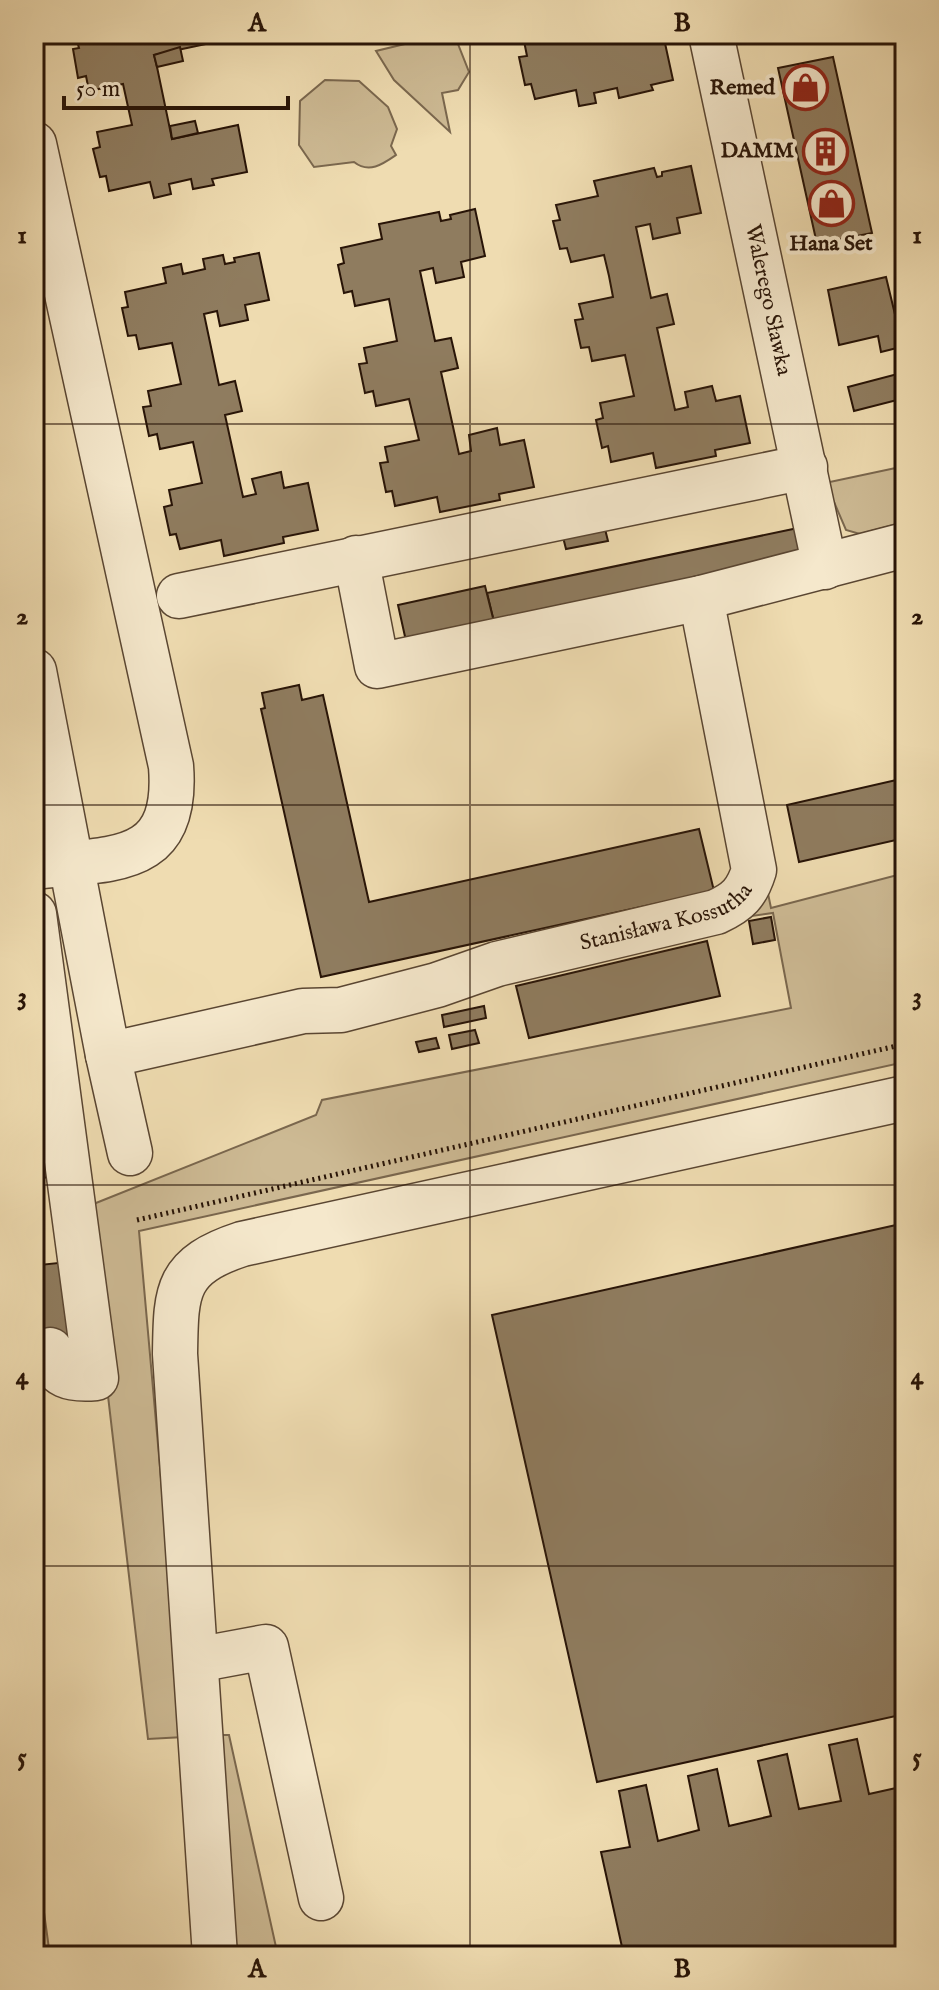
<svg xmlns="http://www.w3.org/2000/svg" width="939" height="1990" font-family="'IM FELL English',serif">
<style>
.green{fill:#cdba94;stroke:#7a674e;stroke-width:2}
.building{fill:#8f7c5f;stroke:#281407;stroke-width:2}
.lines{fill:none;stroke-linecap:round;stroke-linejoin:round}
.minor-casing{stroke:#5a4632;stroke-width:47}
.path{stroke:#281407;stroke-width:5;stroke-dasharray:2 4;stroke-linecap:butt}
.minor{stroke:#f5e8cc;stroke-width:44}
.grid{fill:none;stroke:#281407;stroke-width:2;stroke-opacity:0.55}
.labels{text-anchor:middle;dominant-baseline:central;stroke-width:8;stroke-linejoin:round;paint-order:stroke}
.poi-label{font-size:22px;font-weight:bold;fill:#281407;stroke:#f5e8cc;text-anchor:end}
.street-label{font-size:22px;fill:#281407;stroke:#f5e8cc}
.neatline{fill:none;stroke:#281407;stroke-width:3}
.grid-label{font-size:26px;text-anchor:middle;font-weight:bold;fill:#281407}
</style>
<rect width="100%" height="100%" fill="#efdcb1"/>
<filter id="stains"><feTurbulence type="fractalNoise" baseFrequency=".0025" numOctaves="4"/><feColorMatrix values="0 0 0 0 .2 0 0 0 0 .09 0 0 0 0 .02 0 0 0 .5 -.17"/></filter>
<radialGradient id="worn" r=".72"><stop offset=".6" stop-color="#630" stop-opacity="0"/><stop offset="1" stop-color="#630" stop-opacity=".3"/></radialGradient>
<g class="green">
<polygon points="434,34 454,34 469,72 458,90 442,93 450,132 394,80 376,51 434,37"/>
<path d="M325,80L359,81L388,107L397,129L391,146L396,155C383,164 369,174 354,162L314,167L299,145L300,101Z"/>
<polygon points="905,466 905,522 860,534 846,530 834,502 829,503 825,483"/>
<polygon points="905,873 905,1062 139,1231 184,1737 148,1739 86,1207 316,1115 322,1100 791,1008 773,913 752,916 749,903 765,879 771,908"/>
<polygon points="216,1735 229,1735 278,1956 231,1956"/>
<polygon points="34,1840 50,1956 34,1956"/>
</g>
<g class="building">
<polygon points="75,34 218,34 220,41 154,55 157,67 172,139 238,125 247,172 212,179 214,185 193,189 191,179 169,184 171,194 154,198 150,182 109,191 106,176 100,177 93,149 100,147 97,132 132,125 123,84 89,91 86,76 78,78 73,49 79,48"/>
<polygon points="556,34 622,34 623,42 663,34 673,80 651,85 653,90 619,98 617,88 594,93 596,103 579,106 576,90 535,99 531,84 525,85 519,57 527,56 524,41"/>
<polygon points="180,47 183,61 157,67 154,55"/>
<polygon points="833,57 872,233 817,244 778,68"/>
<polygon points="195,121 198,133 172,139 170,126"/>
<polygon points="691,166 701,213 677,218 680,233 653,239 650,224 636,227 651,298 667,294 674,324 657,328 675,410 688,407 685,392 712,386 716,401 740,396 750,443 715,450 716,456 656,468 653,453 611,462 608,446 602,448 596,420 603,418 600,403 634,396 625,355 592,361 589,347 581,348 575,320 583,319 579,304 613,297 609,276 604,255 571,262 567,248 560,249 553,221 560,220 556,205 598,196 594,181 654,168 657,177 662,176 662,172"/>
<polygon points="475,209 485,256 461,262 464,277 436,283 433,268 420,271 435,341 451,338 458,368 441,372 459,454 471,451 469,435 497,428 500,445 524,440 534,487 499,494 500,500 440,512 437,497 395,506 392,491 386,492 380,463 388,462 385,447 419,440 409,399 376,406 373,391 365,393 359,364 367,363 364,348 397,341 389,299 355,306 352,291 344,293 338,265 344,263 341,248 382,239 379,224 439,212 441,221 451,219 450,215"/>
<polygon points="259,253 269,300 245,305 248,320 220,326 217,311 204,314 219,385 235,381 242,411 225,415 243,497 256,494 252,479 281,472 284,488 308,483 318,530 283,537 284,543 224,556 221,540 180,549 176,534 170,535 164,507 172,505 169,490 202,483 193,442 160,449 157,434 149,436 143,407 151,406 148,391 181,384 172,343 139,349 136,335 128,336 122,308 128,307 125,292 166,283 163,268 181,264 183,274 205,269 203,259 223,255 225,264 235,262 234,258"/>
<polygon points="886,277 899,331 905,330 905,346 881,352 878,336 839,345 828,290"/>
<polygon points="905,372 905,398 854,411 848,387"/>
<polygon points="798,528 805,557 494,622 487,593"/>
<polygon points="605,529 608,541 566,549 563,537"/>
<polygon points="485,586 494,622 406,641 398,605"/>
<polygon points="299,685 302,700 323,695 369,902 699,829 714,891 321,977 261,709 265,708 262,693"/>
<polygon points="905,778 905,838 799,862 787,805"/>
<polygon points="771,917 775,940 753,944 749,921"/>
<polygon points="707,941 720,996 529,1038 516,986"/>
<polygon points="34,947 64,1175 34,1179"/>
<polygon points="484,1006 486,1018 444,1027 442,1015"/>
<polygon points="475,1030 479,1043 452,1049 449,1035"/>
<polygon points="436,1038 439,1048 419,1052 416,1042"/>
<polygon points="34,1221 40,1265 77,1261 87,1338 34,1345"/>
<polygon points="905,1223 905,1714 597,1782 492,1315"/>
<polygon points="905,1728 905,1758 899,1729"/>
<polygon points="857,1739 869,1794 905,1786 905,1956 624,1956 601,1852 630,1847 619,1791 646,1785 658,1841 699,1830 688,1776 717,1769 729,1826 771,1816 758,1761 787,1754 799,1809 841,1801 829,1745"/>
</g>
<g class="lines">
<defs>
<g id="minor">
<path id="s1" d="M711,34L825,567"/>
<path d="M34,144L171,766C179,868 112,858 34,867"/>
<polyline points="356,558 377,666 701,598 905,545"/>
<polyline points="179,596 805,467"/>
<path id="s2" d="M34,671L108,1055L303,1011L341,1010L437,985L497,964L716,912C738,902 747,893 754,870L701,598"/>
<path d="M34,914L96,1378C72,1380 53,1378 50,1350"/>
<polyline points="108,1055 130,1153"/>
<polyline points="196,1660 266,1647 321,1898"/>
<path d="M215,1956L175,1354C176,1291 175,1266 242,1244L905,1098"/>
</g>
</defs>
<use href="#minor" class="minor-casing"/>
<polyline class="path" points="137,1220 905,1044"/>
<use href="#minor" class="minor"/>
</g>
<path class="grid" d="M470,34V1956M34,424H905M34,805H905M34,1185H905M34,1566H905"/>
<defs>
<symbol id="shop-ring" viewBox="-11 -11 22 22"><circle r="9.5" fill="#f5e8cc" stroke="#8f2418" stroke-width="1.5"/><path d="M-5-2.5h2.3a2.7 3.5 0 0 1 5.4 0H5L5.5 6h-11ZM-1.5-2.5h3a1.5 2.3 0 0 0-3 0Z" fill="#8f2418"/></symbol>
<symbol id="building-ring" viewBox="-11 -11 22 22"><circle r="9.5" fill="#f5e8cc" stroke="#8f2418" stroke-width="1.5"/><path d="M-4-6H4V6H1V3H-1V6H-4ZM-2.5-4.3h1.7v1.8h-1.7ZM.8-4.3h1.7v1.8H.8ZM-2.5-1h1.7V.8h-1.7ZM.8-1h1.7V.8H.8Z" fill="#8f2418"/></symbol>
</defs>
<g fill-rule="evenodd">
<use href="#shop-ring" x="780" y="62" width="51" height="51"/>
<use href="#building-ring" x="800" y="126" width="51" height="51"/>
<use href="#shop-ring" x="806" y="178" width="51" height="51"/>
</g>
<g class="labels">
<g class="poi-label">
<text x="775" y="88">Remed</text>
<text x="794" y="151">DAMM</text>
<text x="831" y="244" text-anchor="middle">Hana Set</text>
</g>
<g class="street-label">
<text stroke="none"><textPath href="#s1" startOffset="272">Walerego Sławka</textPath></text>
<text stroke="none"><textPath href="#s2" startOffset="968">Stanisława Kossutha</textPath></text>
</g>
</g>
<rect width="939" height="1990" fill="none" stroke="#efdcb1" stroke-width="88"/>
<path d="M64 96v12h224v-12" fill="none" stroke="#281407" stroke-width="4"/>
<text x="76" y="96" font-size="24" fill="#281407" stroke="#f5e8cc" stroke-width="6" paint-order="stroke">50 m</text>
<rect x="44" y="44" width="851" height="1902" class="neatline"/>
<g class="grid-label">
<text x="257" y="31">A</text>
<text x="682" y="31">B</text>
<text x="22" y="243">1</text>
<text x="917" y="243">1</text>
<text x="22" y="624">2</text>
<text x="917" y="624">2</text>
<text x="22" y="1004">3</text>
<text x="917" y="1004">3</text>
<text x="22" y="1384">4</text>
<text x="917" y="1384">4</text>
<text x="22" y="1765">5</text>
<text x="917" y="1765">5</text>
<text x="257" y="1977">A</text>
<text x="682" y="1977">B</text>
</g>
<rect width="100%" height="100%" filter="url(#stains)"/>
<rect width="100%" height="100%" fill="url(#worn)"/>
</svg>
